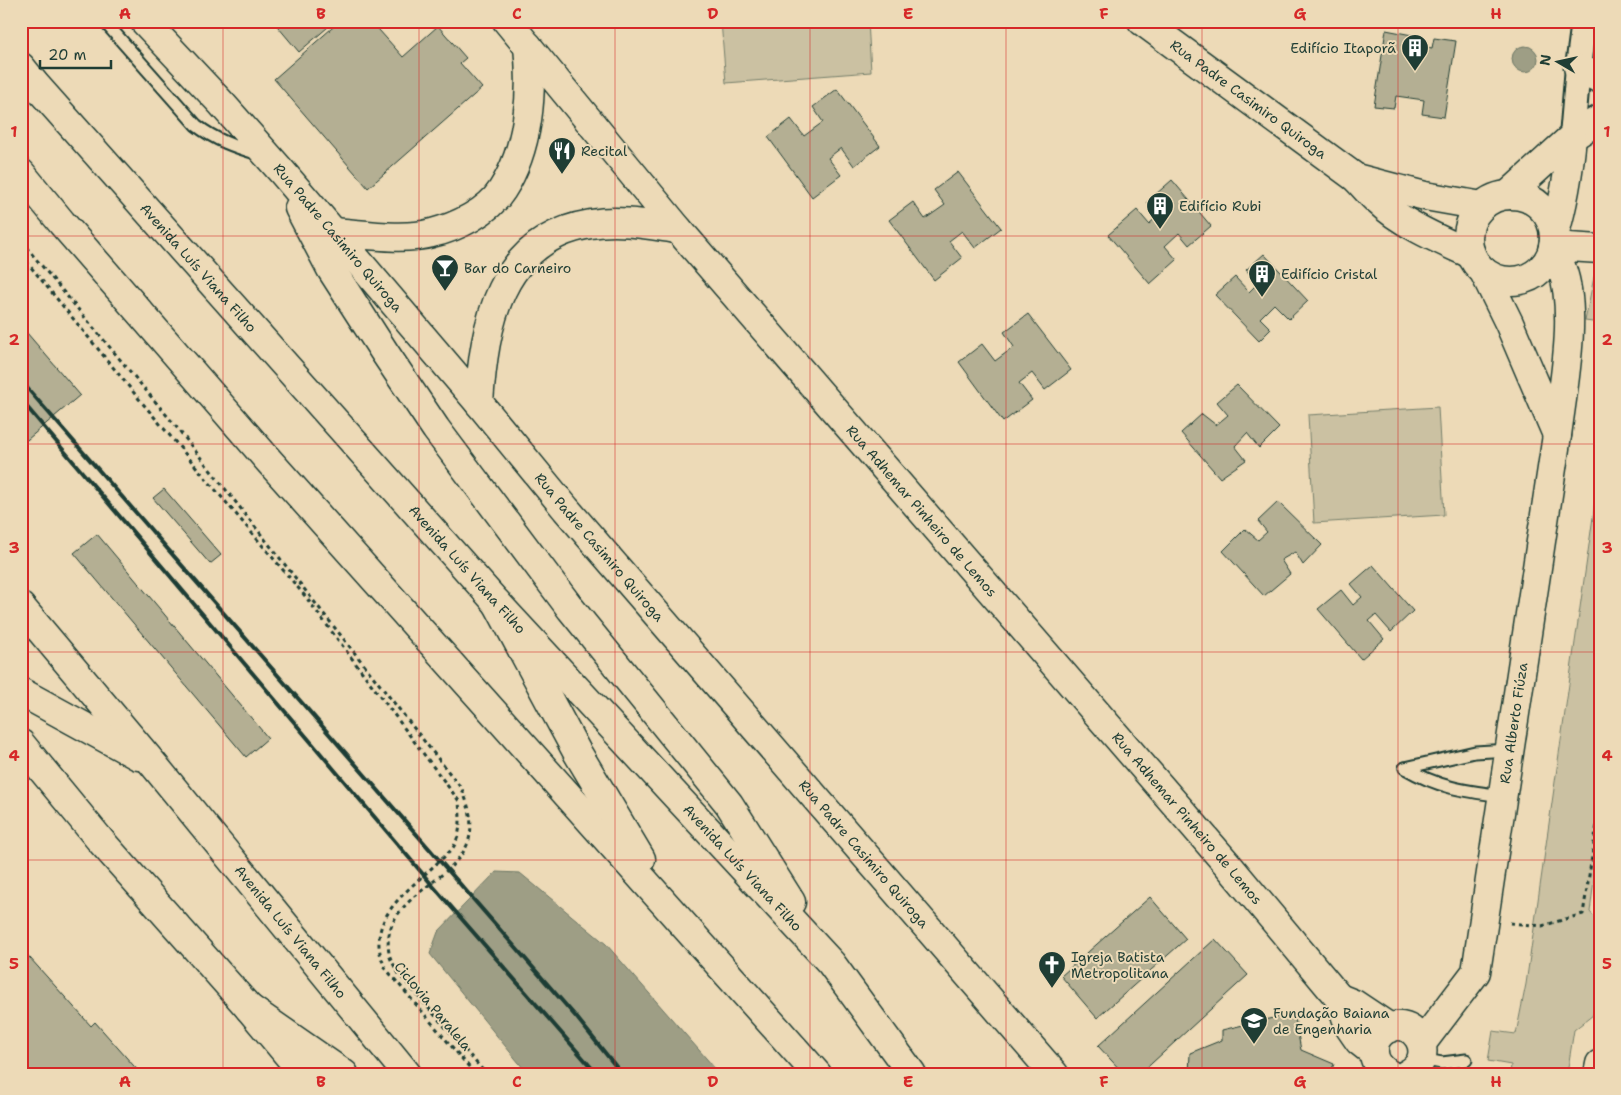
<svg xmlns="http://www.w3.org/2000/svg" width="1621" height="1095" font-family="'Shantell Sans',sans-serif">
<style>
.green{fill:#cbc1a2;stroke:#757f6b}
.water{fill:#9e9e85;stroke:#6b7765}
.building{fill:#b4af93;stroke:#1f3d34}
.lines{fill:none;stroke-linecap:round;stroke-linejoin:round}
.lane-casing{stroke:#1f3d34;stroke-width:15}
.street-casing{stroke:#1f3d34;stroke-width:28}
.secondary-casing{stroke:#1f3d34;stroke-width:31}
.highway-casing{stroke:#1f3d34;stroke-width:31}
.path{stroke:#1f3d34;stroke-width:3;stroke-dasharray:4 4;stroke-linecap:butt}
.lane{stroke:#eddab7;stroke-width:11}
.street{stroke:#eddab7;stroke-width:24}
.secondary{stroke:#eddab7;stroke-width:28}
.highway{stroke:#eddab7;stroke-width:28}
.rail{stroke:#1f3d34;stroke-width:4}
.grid{fill:none;stroke:#d62828;stroke-width:1;stroke-opacity:0.55}
.labels{text-anchor:middle;dominant-baseline:central;stroke-width:4;stroke-linejoin:round;paint-order:stroke}
.poi-label{font-size:14px;fill:#1f3d34;stroke:#eddab7;text-anchor:start}
.street-label{font-size:14px;fill:#1f3d34;stroke:#eddab7}
.neatline{fill:none;stroke:#d62828;stroke-width:2}
.grid-label{font-size:16px;text-anchor:middle;font-weight:bold;fill:#d62828}
</style>
<rect width="100%" height="100%" fill="#eddab7"/>
<filter id="ink" filterUnits="userSpaceOnUse"><feTurbulence type="fractalNoise" baseFrequency=".02" numOctaves="2"/><feDisplacementMap in="SourceGraphic" scale="10" xChannelSelector="R" yChannelSelector="G"/><feConvolveMatrix kernelMatrix="1 2 1 2 8 2 1 2 1" color-interpolation-filters="sRGB"/></filter>
<g filter="url(#ink)">
<g class="green">
<polygon points="721,21 868,21 871,72 726,83"/>
<polygon points="1600,163 1600,202 1595,179"/>
<polygon points="1600,266 1600,323 1585,321 1594,277"/>
<polygon points="1438,407 1444,515 1314,523 1308,415"/>
<polygon points="1600,435 1600,832 1590,912 1600,924 1600,962 1593,1015 1574,1030 1567,1074 1510,1074 1511,1065 1488,1061 1493,1031 1516,1034 1526,984 1594,510"/>
</g>
<g class="water">
<circle cx="1525" cy="59" r="13"/>
<polygon points="496,872 520,873 606,944 720,1074 528,1074 430,954 438,932"/>
</g>
<g class="building">
<polygon points="273,21 335,21 299,52"/>
<polygon points="340,21 371,21 403,57 438,26 466,58 460,63 482,88 368,188 274,79"/>
<polygon points="1386,30 1412,35 1411,44 1432,48 1434,38 1456,41 1444,117 1422,114 1424,100 1396,96 1394,108 1374,106"/>
<polygon points="837,89 880,146 854,166 841,148 828,158 841,175 812,197 768,137 791,119 804,136 823,122 813,107"/>
<polygon points="958,172 1001,228 975,248 962,231 949,241 962,258 934,280 889,220 913,202 925,219 945,205 934,190"/>
<polygon points="1172,180 1211,226 1189,245 1179,233 1165,246 1177,260 1150,284 1108,235 1137,210 1149,224 1159,215 1147,202"/>
<polygon points="1264,254 1308,301 1289,319 1274,304 1260,318 1271,329 1259,341 1215,295 1235,277 1249,292 1258,283 1246,270"/>
<polygon points="1028,314 1071,370 1045,390 1032,373 1019,383 1032,400 1003,422 959,362 982,344 995,361 1014,347 1004,332"/>
<polygon points="21,326 80,395 21,445"/>
<polygon points="1237,385 1279,428 1259,448 1247,433 1235,446 1246,460 1220,478 1181,433 1202,414 1216,425 1228,415 1217,402"/>
<polygon points="164,489 221,555 210,564 153,498"/>
<polygon points="1278,502 1322,545 1303,565 1295,552 1281,560 1290,574 1264,596 1223,551 1245,529 1258,540 1267,532 1258,521"/>
<polygon points="97,534 268,738 246,757 74,553"/>
<polygon points="1373,565 1413,611 1391,632 1376,615 1369,621 1384,639 1361,659 1318,609 1341,590 1353,605 1362,597 1351,584"/>
<polygon points="1150,897 1186,939 1097,1018 1061,976"/>
<polygon points="1215,939 1248,975 1140,1074 1124,1074 1098,1046"/>
<polygon points="21,948 91,1026 95,1022 141,1074 21,1074"/>
<polygon points="1294,1013 1301,1050 1334,1064 1330,1074 1189,1074 1190,1053 1222,1040 1222,1030"/>
</g>
<g class="lines">
<defs>
<g id="lane">
<path d="M104,21L196,125C215,140 235,147 259,154"/>
<polyline points="1405,768 1475,752 1509,750"/>
<path d="M1405,768C1439,788 1465,791 1503,796"/>
<polyline points="1421,1059 1442,1063 1466,1060"/>
</g>
<polyline id="street" points="1572,137 1578,67 1584,21"/>
<g id="secondary">
<path id="s1" d="M144,21L222,104L283,173L479,403L566,509L1054,1074"/>
<path id="s2" d="M507,21L678,229L1228,865L1339,998L1350,1028L1359,1041L1373,1052"/>
<path id="s3" d="M1142,21L1356,178C1363,185 1369,193 1377,200C1402,224 1440,240 1471,254"/>
<path id="s4" d="M21,67L33,82L497,603L831,963L912,1074"/>
<polyline points="1578,67 1600,79"/>
<polyline points="1356,178 1425,196 1482,206"/>
<circle cx="1511" cy="238" r="43"/>
<polyline points="1508,195 1572,137 1600,119"/>
<polyline points="299,208 331,269 385,353 436,429 571,609 729,804 791,902"/>
<path d="M333,232C363,234 403,241 432,233C457,227 488,212 502,190C529,148 533,93 528,46"/>
<path d="M1554,236C1564,203 1569,171 1572,137"/>
<polyline points="1553,246 1600,249"/>
<polyline points="1484,272 1509,323 1557,435"/>
<path d="M479,403C484,325 499,239 591,224C620,219 649,225 678,229"/>
<polyline points="21,744 100,840 249,1008 304,1074"/>
<polyline points="1339,998 1354,1004 1390,1028"/>
<path id="s5" d="M1422,1043L1476,972L1557,435C1563,388 1578,313 1562,269C1560,263 1556,258 1553,252"/>
<path d="M1389,1074C1379,1068 1373,1060 1374,1049C1374,1041 1379,1034 1385,1030C1414,1012 1440,1058 1407,1074"/>
<polyline points="1598,1074 1600,1064"/>
</g>
<g id="highway">
<polyline points="21,71 33,82"/>
<polyline points="21,173 62,223 269,461 817,1074"/>
<polyline points="497,603 577,752 641,859"/>
<path id="s6" d="M21,607L154,765L407,1074"/>
<polyline points="21,692 138,756"/>
<polyline points="249,1008 344,1074"/>
</g>
</defs>
<use href="#lane" class="lane-casing"/>
<use href="#street" class="street-casing"/>
<use href="#secondary" class="secondary-casing"/>
<use href="#highway" class="highway-casing"/>
<g class="path">
<path d="M21,241L174,424L462,789C469,806 475,826 467,845C449,885 380,899 389,953C390,960 396,968 399,974L486,1074"/>
<path d="M21,255L139,399L305,596L459,801C460,818 462,830 454,846C450,853 441,859 435,865C404,894 362,922 386,969L475,1074"/>
<polyline points="1510,923 1542,926 1583,914 1600,805"/>
</g>
<use href="#lane" class="lane"/>
<use href="#street" class="street"/>
<use href="#secondary" class="secondary"/>
<use href="#highway" class="highway"/>
<g class="rail">
<polyline points="21,381 577,1018 622,1074"/>
<polyline points="21,400 433,886 597,1074"/>
</g>
</g>
</g>
<path class="grid" d="M223,21V1074M419,21V1074M615,21V1074M810,21V1074M1006,21V1074M1202,21V1074M1398,21V1074M21,236H1600M21,444H1600M21,652H1600M21,860H1600"/>
<defs>
<symbol id="building-pin" viewBox="-11 -11 22 30"><path d="M0 17L-7.5 6A9.5 9.5 0 1 1 7.5 6Z" fill="#1f3d34" stroke="#eddab7"/><path d="M-4-6H4V6H1V3H-1V6H-4ZM-2.5-4.3h1.7v1.8h-1.7ZM.8-4.3h1.7v1.8H.8ZM-2.5-1h1.7V.8h-1.7ZM.8-1h1.7V.8H.8Z" fill="#fff"/></symbol>
<symbol id="restaurant-pin" viewBox="-11 -11 22 30"><path d="M0 17L-7.5 6A9.5 9.5 0 1 1 7.5 6Z" fill="#1f3d34" stroke="#eddab7"/><path d="M-5-6h1v4h1v-4h1v4h1v-4h1v5L-1.5 .5V6h-2V.5L-5-1ZM5-6V6H3V1.5H1.5Q1.5-4 5-6Z" fill="#fff"/></symbol>
<symbol id="bar-pin" viewBox="-11 -11 22 30"><path d="M0 17L-7.5 6A9.5 9.5 0 1 1 7.5 6Z" fill="#1f3d34" stroke="#eddab7"/><path d="M-6-5H6L.8 .8V4.5H3.5V6h-7V4.5H-.8V.8Z" fill="#fff"/></symbol>
<symbol id="church-pin" viewBox="-11 -11 22 30"><path d="M0 17L-7.5 6A9.5 9.5 0 1 1 7.5 6Z" fill="#1f3d34" stroke="#eddab7"/><path d="M-1.2-6h2.4v3.5h3.3v2.4h-3.3V6h-2.4V-.1h-3.3v-2.4h3.3Z" fill="#fff"/></symbol>
<symbol id="university-pin" viewBox="-11 -11 22 30"><path d="M0 17L-7.5 6A9.5 9.5 0 1 1 7.5 6Z" fill="#1f3d34" stroke="#eddab7"/><path d="M0-5L7-2L0 1L-7-2ZM-4 1L0 2.5L4 1V4Q0 6-4 4Z" fill="#fff"/></symbol>
</defs>
<g fill-rule="evenodd">
<use href="#building-pin" x="1399" y="32" width="32" height="43"/>
<use href="#restaurant-pin" x="546" y="135" width="32" height="43"/>
<use href="#building-pin" x="1144" y="190" width="32" height="43"/>
<use href="#bar-pin" x="429" y="252" width="32" height="43"/>
<use href="#building-pin" x="1246" y="258" width="32" height="43"/>
<use href="#church-pin" x="1036" y="949" width="32" height="43"/>
<use href="#university-pin" x="1238" y="1005" width="32" height="43"/>
</g>
<g class="labels">
<g class="poi-label">
<text x="1396" y="48" text-anchor="end">Edifício Itaporã</text>
<text x="581" y="151">Recital</text>
<text x="1179" y="206">Edifício Rubi</text>
<text x="464" y="268">Bar do Carneiro</text>
<text x="1281" y="274">Edifício Cristal</text>
<text x="1071" y="957">Igreja Batista<tspan x="1071" dy="16">Metropolitana</tspan></text>
<text x="1273" y="1013">Fundação Baiana<tspan x="1273" dy="16">de Engenharia</tspan></text>
</g>
<g class="street-label">
<text stroke="none"><textPath href="#s3" startOffset="132">Rua Padre Casimiro Quiroga</textPath></text>
<text stroke="none"><textPath href="#s1" startOffset="291">Rua Padre Casimiro Quiroga</textPath></text>
<text stroke="none"><textPath href="#s4" startOffset="268">Avenida Luís Viana Filho</textPath></text>
<text stroke="none"><textPath href="#s2" startOffset="642">Rua Adhemar Pinheiro de Lemos</textPath></text>
<text stroke="none"><textPath href="#s1" startOffset="696">Rua Padre Casimiro Quiroga</textPath></text>
<text stroke="none"><textPath href="#s4" startOffset="672">Avenida Luís Viana Filho</textPath></text>
<text stroke="none"><textPath href="#s5" startOffset="341">Rua Alberto Fiúza</textPath></text>
<text stroke="none"><textPath href="#s2" startOffset="1048">Rua Adhemar Pinheiro de Lemos</textPath></text>
<text stroke="none"><textPath href="#s1" startOffset="1101">Rua Padre Casimiro Quiroga</textPath></text>
<text stroke="none"><textPath href="#s4" startOffset="1078">Avenida Luís Viana Filho</textPath></text>
<text stroke="none"><textPath href="#s6" startOffset="422">Avenida Luís Viana Filho</textPath></text>
<text transform="translate(433 1006) rotate(50)">Ciclovia Paralela</text>
</g>
</g>
<rect width="1621" height="1095" fill="none" stroke="#eddab7" stroke-width="55"/>
<g transform="translate(1558 62) rotate(279)" stroke="#eddab7" stroke-width="4" paint-order="stroke">
<path d="M0-4L9 19L0 12L-9 19Z" fill="#1f3d34"/>
<text y="-8" font-size="14" font-weight="bold" text-anchor="middle" fill="#1f3d34">N</text>
</g>
<path d="M40 60v8h71v-8" fill="none" stroke="#1f3d34" stroke-width="2.5"/>
<text x="48" y="60" font-size="15" fill="#1f3d34" stroke="#eddab7" stroke-width="4" paint-order="stroke">20 m</text>
<rect x="28" y="28" width="1566" height="1040" class="neatline"/>
<g class="grid-label">
<text x="125" y="19">A</text>
<text x="321" y="19">B</text>
<text x="517" y="19">C</text>
<text x="713" y="19">D</text>
<text x="908" y="19">E</text>
<text x="1104" y="19">F</text>
<text x="1300" y="19">G</text>
<text x="1496" y="19">H</text>
<text x="14" y="137">1</text>
<text x="1607" y="137">1</text>
<text x="14" y="345">2</text>
<text x="1607" y="345">2</text>
<text x="14" y="553">3</text>
<text x="1607" y="553">3</text>
<text x="14" y="761">4</text>
<text x="1607" y="761">4</text>
<text x="14" y="969">5</text>
<text x="1607" y="969">5</text>
<text x="125" y="1087">A</text>
<text x="321" y="1087">B</text>
<text x="517" y="1087">C</text>
<text x="713" y="1087">D</text>
<text x="908" y="1087">E</text>
<text x="1104" y="1087">F</text>
<text x="1300" y="1087">G</text>
<text x="1496" y="1087">H</text>
</g>
</svg>
